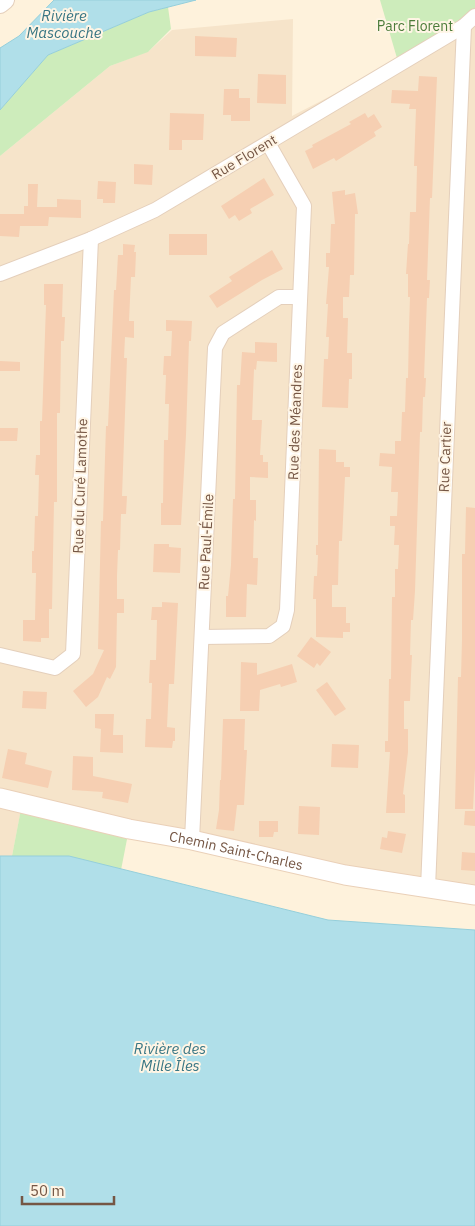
<svg xmlns="http://www.w3.org/2000/svg" width="475" height="1226" font-family="'IBM Plex Sans',sans-serif">
<style>
.residential{fill:#f6e4ca}
.green{fill:#cdecbb}
.water{fill:#b0dfe9;stroke:#95cfdb}
.building{fill:#f6cfb2}
.lines{fill:none;stroke-linecap:round;stroke-linejoin:round}
.minor-casing{stroke:#e4cfbb;stroke-width:16}
.tertiary-casing{stroke:#e4cfbb;stroke-width:20}
.secondary-casing{stroke:#ead0b8;stroke-width:21}
.minor{stroke:#fff;stroke-width:14}
.tertiary{stroke:#fff;stroke-width:18}
.secondary{stroke:#fff;stroke-width:19}
.labels{text-anchor:middle;dominant-baseline:central;stroke-width:4;stroke-linejoin:round;paint-order:stroke}
.park-label{font-size:14px;fill:#4c7c3a;stroke:#fff5e5}
.street-label{font-size:14px;fill:#755644;stroke:#fff5e5}
.water-label{font-size:15px;font-style:italic;fill:#397684;stroke:#fff5e5}
</style>
<rect width="100%" height="100%" fill="#fef2dc"/>
<polygon class="residential" points="293,19 292,116 460,29 475,20 475,895 22,805 12,856 0,856 0,156 110,66 149,51 172,30"/>
<g class="green">
<polygon points="380,0 475,0 475,19 399,65"/>
<polygon points="168,7 171,29 148,52 110,66 0,156 0,110 48,55 149,12"/>
<polygon points="22,804 129,829 121,870 69,856 12,856"/>
</g>
<g class="water">
<polygon points="54,0 196,0 149,12 48,55 0,110 0,48 19,36"/>
<polygon points="0,856 69,856 328,920 475,930 475,1226 0,1226"/>
</g>
<g class="building">
<polygon points="195,36 237,38 236,57 195,56"/>
<polygon points="258,74 286,75 286,104 257,103"/>
<polygon points="419,76 437,77 432,198 430,198 427,280 430,280 429,298 427,298 424,378 426,378 425,397 423,397 422,432 420,432 415,591 413,620 411,620 410,655 412,655 411,675 410,701 404,701 404,729 408,729 408,752 403,794 405,795 405,813 386,813 390,752 385,752 385,741 388,741 389,679 391,679 392,597 395,597 395,569 398,569 399,545 394,545 395,526 390,526 390,516 397,516 398,492 391,492 392,467 379,466 380,453 395,454 395,441 401,441 402,412 405,412 406,378 408,378 409,328 410,297 408,297 408,274 406,274 408,244 409,244 410,212 416,212 417,166 414,166 416,109 409,109 410,104 391,103 392,90 418,91"/>
<polygon points="224,89 239,89 239,98 250,98 250,121 231,121 231,115 223,115"/>
<polygon points="170,113 204,114 203,140 182,140 182,150 169,150"/>
<polygon points="365,113 368,118 374,114 382,127 374,132 376,136 336,161 334,158 313,169 305,151 313,147 312,145 351,124 349,122"/>
<polygon points="134,164 153,165 152,185 134,184"/>
<polygon points="264,178 274,195 250,209 252,213 239,221 235,215 229,219 221,206"/>
<polygon points="98,181 116,182 115,203 103,203 103,199 97,199"/>
<polygon points="28,184 38,184 37,207 57,207 57,199 81,200 81,218 49,217 48,226 20,226 19,237 0,236 0,214 24,214 24,206 28,206"/>
<polygon points="345,190 345,195 355,193 358,214 355,214 354,275 350,275 349,297 343,297 343,318 348,318 347,353 352,353 352,379 349,379 348,408 322,407 324,359 328,359 329,337 326,337 328,304 326,304 329,267 326,267 326,253 330,253 331,224 335,224 332,192"/>
<rect x="169" y="234" width="38" height="21"/>
<polygon points="123,244 135,245 134,252 136,252 135,277 131,277 129,321 134,321 134,338 125,337 124,358 127,358 122,496 127,496 126,514 121,514 120,550 118,550 117,576 117,599 124,599 124,613 117,613 116,667 110,679 107,677 98,697 86,707 73,691 93,674 104,650 98,649 101,521 103,521 106,426 108,426 114,290 116,290 118,255 123,255"/>
<polygon points="272,250 283,269 262,280 217,308 209,296 232,281 229,277"/>
<polygon points="44,284 63,284 62,317 65,317 64,341 61,341 60,413 57,413 57,502 54,502 52,609 49,609 49,638 41,638 41,642 23,641 23,620 35,620 36,573 32,573 32,551 34,551 35,516 38,516 39,475 35,475 36,455 40,455 40,421 42,421 46,305 44,305"/>
<polygon points="166,320 192,321 191,341 189,341 186,435 181,525 161,525 161,503 163,503 164,440 168,440 169,404 165,404 166,375 163,375 164,356 171,356 172,331 166,331"/>
<polygon points="255,342 277,343 277,362 257,361 256,370 254,369 252,420 262,420 260,455 263,455 263,462 268,462 268,478 250,477 250,500 256,500 256,521 254,520 253,558 258,558 257,585 247,584 246,617 226,617 226,596 228,596 231,565 233,499 235,499 237,385 240,385 242,352 255,353"/>
<polygon points="0,361 20,362 20,371 0,371"/>
<polygon points="0,428 18,428 17,441 0,441"/>
<polygon points="319,449 336,450 336,462 344,462 344,467 350,467 350,477 345,477 342,541 339,541 338,585 332,585 332,607 346,607 346,623 350,623 350,632 343,632 343,638 316,637 316,599 313,599 314,576 317,576 318,555 316,555 316,545 318,545"/>
<polygon points="466,507 475,508 475,769 473,809 455,809 458,677 461,677 462,640 462,554 465,554"/>
<polygon points="154,544 169,544 169,547 181,548 180,573 153,572"/>
<polygon points="162,602 178,603 174,684 169,684 167,727 175,728 175,741 173,741 172,748 145,747 146,719 151,719 152,683 149,683 150,660 156,660 157,620 151,620 152,607 162,607"/>
<polygon points="311,637 331,652 320,666 317,663 314,668 297,656"/>
<polygon points="241,662 257,663 257,675 292,664 297,682 281,687 280,684 260,690 259,711 240,711"/>
<polygon points="327,682 346,709 335,716 316,690"/>
<polygon points="23,691 47,692 46,709 22,708"/>
<polygon points="95,714 114,714 113,735 123,735 123,753 100,752 101,729 95,728"/>
<polygon points="223,719 245,719 244,750 247,750 244,805 237,805 234,831 216,829 219,810 220,780 221,780"/>
<polygon points="332,744 359,745 358,768 331,767"/>
<polygon points="8,749 27,753 25,764 52,771 48,788 2,778"/>
<polygon points="73,756 93,757 93,776 132,784 128,803 102,798 103,792 72,790"/>
<polygon points="299,806 320,807 319,835 298,834"/>
<polygon points="465,811 475,811 475,826 464,825"/>
<polygon points="259,821 278,821 278,832 274,832 273,837 259,837"/>
<polygon points="388,831 406,834 402,853 380,849 382,837 387,838"/>
<polygon points="462,852 475,853 475,871 461,870"/>
</g>
<g class="lines">
<defs>
<g id="minor">
<polyline points="0,274 91,239 155,210 464,26 475,16"/>
<polyline points="202,637 269,636 283,626 287,610 304,206 268,143"/>
<polyline points="0,655 55,668 73,654 91,239"/>
<polyline points="192,840 215,348 223,333 279,297 300,297"/>
<polyline points="428,888 464,26"/>
</g>
<polyline id="tertiary" points="0,4 5,0"/>
<g id="secondary">
<path id="s1" d="M0,798L129,829L192,840L345,875L475,895"/>
</g>
</defs>
<use href="#minor" class="minor-casing"/>
<use href="#tertiary" class="tertiary-casing"/>
<use href="#secondary" class="secondary-casing"/>
<use href="#minor" class="minor"/>
<use href="#tertiary" class="tertiary"/>
<use href="#secondary" class="secondary"/>
</g>
<g class="labels">
<g class="park-label">
<text x="415" y="26">Parc Florent</text>
</g>
<g class="street-label">
<text transform="translate(244 157) rotate(-31)">Rue Florent</text>
<text transform="translate(295 422) rotate(-88)">Rue des Méandres</text>
<text transform="translate(445 457) rotate(-88)">Rue Cartier</text>
<text transform="translate(80 486) rotate(-88)">Rue du Curé Lamothe</text>
<text transform="translate(206 542) rotate(-87)">Rue Paul-Émile</text>
<text stroke="none"><textPath href="#s1" startOffset="242">Chemin Saint-Charles</textPath></text>
</g>
<g class="water-label">
<text x="64" y="15">Rivière<tspan x="64" dy="17">Mascouche</tspan></text>
<text x="170" y="1048">Rivière des<tspan x="170" dy="17">Mille Îles</tspan></text>
</g>
</g>
<path d="M22 1196v8h92v-8" fill="none" stroke="#755644" stroke-width="2.5"/>
<text x="30" y="1196" font-size="15" fill="#755644" stroke="#fff5e5" stroke-width="4" paint-order="stroke">50 m</text>
</svg>
